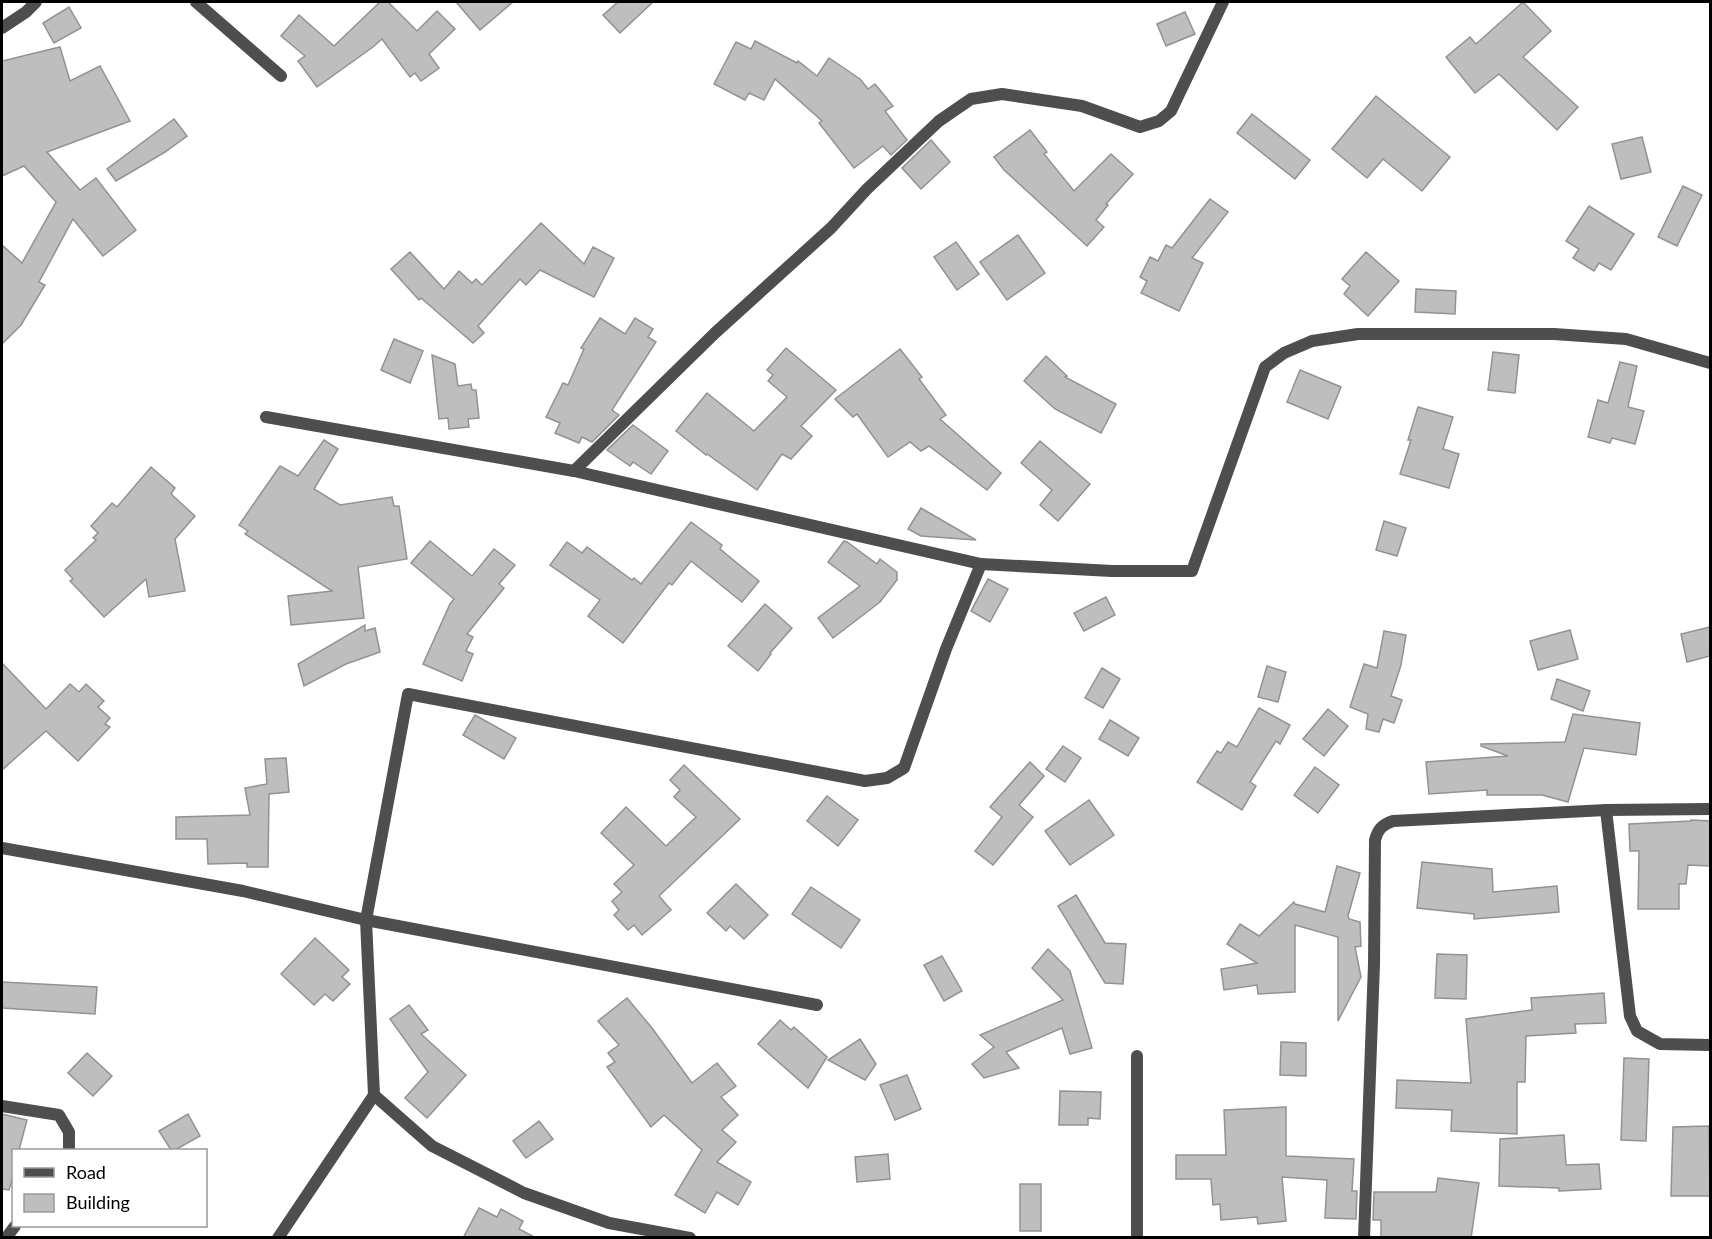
<svg xmlns="http://www.w3.org/2000/svg" width="1712" height="1239" font-family="Lato,sans-serif">
<style>
.building{fill:#bebebe;stroke:#929292;stroke-width:1.5}
.lines{fill:none;stroke-linecap:round;stroke-linejoin:round}
.minor{stroke:#4e4e4e;stroke-width:12}
</style>
<rect width="100%" height="100%" fill="#fff"/>
<g class="building">
<polygon points="380,2 388,2 417,31 437,11 455,29 429,54 439,68 421,81 415,73 410,77 382,39 373,47 317,87 298,61 305,56 281,36 299,15 334,46"/>
<polygon points="456,2 513,2 480,30"/>
<polygon points="618,2 653,2 620,33 603,15"/>
<polygon points="1523,2 1551,31 1523,57 1578,107 1557,130 1499,74 1475,93 1446,57 1470,37 1476,44"/>
<polygon points="69,7 81,28 54,43 43,23"/>
<polygon points="1185,12 1195,34 1166,46 1157,24"/>
<polygon points="755,41 797,63 798,61 817,76 829,58 860,79 868,89 875,84 893,106 885,111 907,140 891,155 883,146 854,168 819,123 822,121 775,79 764,100 749,93 745,100 714,84 736,42 751,49"/>
<polygon points="60,47 70,81 100,66 130,121 47,152 80,190 96,178 136,230 103,256 73,219 39,282 45,285 21,325 2,344 2,245 22,263 56,202 24,166 2,176 2,61"/>
<polygon points="1376,96 1450,157 1422,191 1383,159 1367,178 1332,149"/>
<polygon points="1252,114 1310,160 1295,179 1237,133"/>
<polygon points="174,119 187,136 165,152 116,181 107,169"/>
<polygon points="1030,130 1047,152 1044,154 1074,191 1111,154 1133,174 1106,204 1108,205 1096,220 1104,227 1087,246 1004,170 994,157"/>
<polygon points="1642,137 1651,172 1621,179 1612,144"/>
<polygon points="931,140 950,162 921,189 902,168"/>
<polygon points="1683,186 1702,195 1677,246 1658,237"/>
<polygon points="1210,199 1228,212 1192,258 1203,263 1179,311 1141,293 1147,281 1140,277 1150,257 1158,261 1166,245 1172,248"/>
<polygon points="1589,206 1634,234 1611,270 1599,263 1594,271 1573,258 1579,249 1566,241"/>
<polygon points="541,223 584,264 593,247 614,258 594,297 540,270 526,285 520,279 478,326 484,333 473,343 421,298 419,300 391,269 410,252 444,289 459,271 472,283 476,279 482,285"/>
<polygon points="1018,235 1045,273 1007,300 980,262"/>
<polygon points="956,242 979,274 957,290 934,257"/>
<polygon points="1366,252 1399,281 1368,316 1344,294 1350,286 1342,279"/>
<polygon points="1416,289 1456,291 1455,314 1415,312"/>
<polygon points="600,318 625,334 635,318 653,329 648,337 656,342 612,410 619,415 592,442 582,437 579,443 555,433 560,423 546,417 563,383 568,385 584,349 581,348"/>
<polygon points="394,339 423,351 410,383 381,370"/>
<polygon points="786,348 836,390 801,426 812,436 791,459 782,454 757,490 707,454 706,455 676,431 707,393 754,431 787,397 768,381 773,375 767,370"/>
<polygon points="900,349 922,377 919,379 946,415 940,419 1001,473 987,490 929,446 921,451 910,442 888,457 857,414 853,417 835,399"/>
<polygon points="1493,352 1519,355 1515,393 1488,390"/>
<polygon points="432,355 455,364 458,386 471,384 472,390 476,390 479,418 468,419 469,427 449,429 448,418 439,419"/>
<polygon points="1046,356 1067,376 1065,377 1116,404 1101,433 1055,409 1024,381"/>
<polygon points="1620,362 1637,366 1628,407 1644,411 1635,444 1612,438 1610,443 1588,437 1598,400 1608,403"/>
<polygon points="1300,370 1341,387 1328,419 1287,402"/>
<polygon points="1418,407 1453,417 1443,449 1459,454 1449,488 1400,474 1411,440 1408,440"/>
<polygon points="633,425 668,451 651,474 633,462 630,466 607,450"/>
<polygon points="324,440 338,449 314,489 340,505 392,497 394,506 399,506 407,559 358,567 364,618 291,625 288,596 332,591 245,534 248,531 239,525 280,466 298,476"/>
<polygon points="1040,441 1090,484 1058,521 1040,505 1052,490 1021,463"/>
<polygon points="151,467 175,488 171,494 195,516 175,539 185,591 149,597 146,579 104,617 70,581 73,579 65,570 96,540 93,538 98,533 91,526 112,503 117,507"/>
<polygon points="921,508 976,540 921,536 908,529"/>
<polygon points="1384,521 1406,528 1397,556 1376,550"/>
<polygon points="691,522 722,545 720,549 759,581 742,602 691,561 672,585 669,583 623,643 588,616 600,600 550,565 567,542 582,553 587,547 632,580 634,578 641,584"/>
<polygon points="430,541 472,576 494,549 515,565 499,584 504,588 467,634 473,637 466,651 473,654 462,681 423,664 450,604 454,599 411,563"/>
<polygon points="844,541 847,542 877,564 880,559 897,572 897,580 880,602 833,638 818,618 860,586 828,562"/>
<polygon points="988,579 1008,589 990,622 971,611"/>
<polygon points="1106,597 1115,615 1084,631 1074,613"/>
<polygon points="765,604 792,628 770,653 771,654 758,671 728,646"/>
<polygon points="365,625 365,631 375,628 380,652 346,664 304,686 298,664"/>
<polygon points="1710,627 1710,656 1687,662 1681,634"/>
<polygon points="1570,630 1578,659 1538,670 1530,641"/>
<polygon points="1384,631 1406,635 1401,665 1391,696 1402,700 1394,723 1383,719 1379,732 1366,729 1368,714 1350,707 1364,664 1377,668"/>
<polygon points="2,663 46,709 70,684 79,692 86,684 104,701 98,707 110,718 105,724 110,727 78,761 46,731 2,770"/>
<polygon points="1267,666 1286,672 1278,702 1258,697"/>
<polygon points="1102,668 1120,679 1103,708 1085,698"/>
<polygon points="1557,679 1590,691 1583,711 1551,699"/>
<polygon points="1259,708 1290,725 1280,744 1276,741 1250,782 1256,786 1242,810 1197,782 1217,751 1221,753 1228,742 1237,747"/>
<polygon points="1328,709 1348,726 1324,756 1303,739"/>
<polygon points="1573,714 1640,723 1636,755 1584,748 1568,802 1542,795 1487,795 1487,790 1429,794 1426,762 1508,756 1481,746 1481,744 1565,742"/>
<polygon points="475,715 516,738 504,759 463,735"/>
<polygon points="1110,720 1139,738 1128,756 1099,739"/>
<polygon points="1063,746 1081,758 1065,782 1046,769"/>
<polygon points="286,758 289,792 269,794 268,867 247,867 247,863 208,864 207,839 176,839 176,817 250,815 245,788 267,784 265,759"/>
<polygon points="1030,762 1044,776 1019,805 1033,817 993,865 975,851 1002,817 990,807"/>
<polygon points="684,765 740,819 659,896 671,910 642,935 634,925 628,930 614,915 619,910 612,901 622,892 614,884 634,865 601,833 626,807 666,846 696,817 674,797 680,790 670,780"/>
<polygon points="1315,767 1339,785 1318,813 1294,795"/>
<polygon points="827,796 858,820 838,846 807,821"/>
<polygon points="1089,800 1114,835 1070,865 1045,831"/>
<polygon points="1691,820 1710,821 1710,866 1688,865 1686,884 1679,884 1679,909 1638,909 1639,851 1630,851 1629,824 1691,821"/>
<polygon points="1422,862 1492,869 1493,892 1557,886 1559,912 1474,919 1474,914 1417,908"/>
<polygon points="1337,866 1360,873 1348,916 1349,919 1360,922 1361,946 1355,947 1361,977 1338,1021 1338,937 1295,925 1295,992 1258,994 1257,985 1224,990 1221,969 1257,963 1227,944 1240,924 1259,936 1294,902 1295,904 1325,912"/>
<polygon points="736,884 768,915 744,939 730,926 726,931 707,913"/>
<polygon points="811,887 860,920 841,948 792,914"/>
<polygon points="1076,895 1105,943 1126,944 1123,984 1105,983 1058,906"/>
<polygon points="315,938 349,970 342,977 350,984 333,1001 325,994 314,1005 281,974"/>
<polygon points="1048,949 1070,971 1092,1048 1070,1054 1062,1028 1006,1052 1019,1068 984,1078 972,1064 994,1047 980,1035 1063,1000 1032,968"/>
<polygon points="1437,954 1467,955 1466,999 1435,998"/>
<polygon points="942,956 962,991 944,1001 924,965"/>
<polygon points="2,982 97,987 95,1014 2,1008"/>
<polygon points="1604,993 1606,1023 1575,1024 1576,1033 1526,1036 1525,1082 1517,1082 1517,1134 1451,1131 1452,1110 1396,1108 1397,1080 1471,1083 1466,1019 1532,1010 1531,998"/>
<polygon points="627,998 652,1028 692,1083 717,1063 736,1086 721,1097 738,1115 722,1130 736,1142 717,1162 751,1182 738,1205 717,1192 705,1213 675,1195 702,1150 664,1115 651,1127 607,1067 615,1062 608,1053 619,1045 598,1021"/>
<polygon points="409,1005 428,1030 421,1034 466,1075 427,1118 405,1098 428,1072 390,1019"/>
<polygon points="780,1020 791,1030 794,1027 827,1057 808,1088 758,1044"/>
<polygon points="860,1039 876,1064 865,1080 828,1060"/>
<polygon points="1281,1042 1306,1043 1306,1076 1280,1075"/>
<polygon points="87,1053 112,1076 93,1096 68,1073"/>
<polygon points="1624,1058 1649,1059 1646,1141 1621,1140"/>
<polygon points="907,1075 921,1109 895,1120 880,1085"/>
<polygon points="1060,1091 1101,1092 1100,1119 1088,1118 1088,1125 1059,1125"/>
<polygon points="1286,1107 1286,1156 1354,1159 1352,1191 1357,1191 1356,1219 1325,1218 1327,1180 1282,1177 1286,1221 1258,1224 1257,1217 1221,1220 1220,1204 1213,1205 1211,1179 1176,1179 1176,1155 1226,1155 1224,1110"/>
<polygon points="2,1114 27,1120 19,1150 14,1150 14,1173 9,1190 2,1189"/>
<polygon points="188,1114 200,1136 175,1150 171,1150 159,1131"/>
<polygon points="539,1121 553,1139 526,1158 513,1141"/>
<polygon points="1709,1126 1710,1196 1671,1196 1673,1127"/>
<polygon points="1564,1135 1566,1165 1599,1164 1601,1189 1559,1191 1559,1188 1499,1186 1500,1139"/>
<polygon points="888,1154 890,1179 857,1182 855,1157"/>
<polygon points="1438,1178 1479,1183 1471,1238 1381,1238 1381,1220 1373,1220 1374,1192 1436,1192"/>
<rect x="1020" y="1184" width="21" height="47"/>
<polygon points="479,1208 497,1217 501,1209 523,1221 519,1229 536,1238 463,1238"/>
</g>
<g class="lines">
<g class="minor">
<polyline points="196,2 281,76"/>
<polyline points="2,28 26,12 36,2"/>
<polyline points="266,417 574,471 981,564 1112,571 1192,571 1265,367 1284,353 1312,341 1358,334 1554,334 1626,339 1710,363"/>
<polyline points="574,471 715,333 831,228 867,189 939,121 971,99 1002,94 1082,106 1140,127 1159,121 1171,111 1223,2"/>
<polyline points="1606,810 1630,1016 1637,1031 1660,1044 1710,1045"/>
<polyline points="2,848 243,891 366,920 817,1005"/>
<polyline points="1137,1056 1137,1238"/>
<polyline points="374,1095 432,1146 524,1193 609,1223 690,1238"/>
<polyline points="2,1106 59,1115 69,1132 69,1150"/>
<polyline points="6,1238 15,1226"/>
<polyline points="278,1238 374,1095 366,920 408,694 865,781 887,778 904,768 946,649 981,564"/>
<path d="M1364,1238L1374,964L1375,840C1378,829 1382,825 1393,821L1606,810L1710,809"/>
</g>
</g>
<rect width="1712" height="1239" fill="none" stroke="#000000" stroke-width="6"/>
<rect x="12" y="1149" width="195" height="78" fill="#ffffff" stroke="#999999" stroke-width="1.5"/>
<rect x="24" y="1168" width="30" height="9" fill="#4e4e4e" stroke="#999999" stroke-width="1.5"/>
<text x="66" y="1179" font-size="18" fill="#000000">Road</text>
<rect x="24" y="1194" width="30" height="18" fill="#bebebe" stroke="#999999" stroke-width="1.5"/>
<text x="66" y="1209" font-size="18" fill="#000000">Building</text>
</svg>
